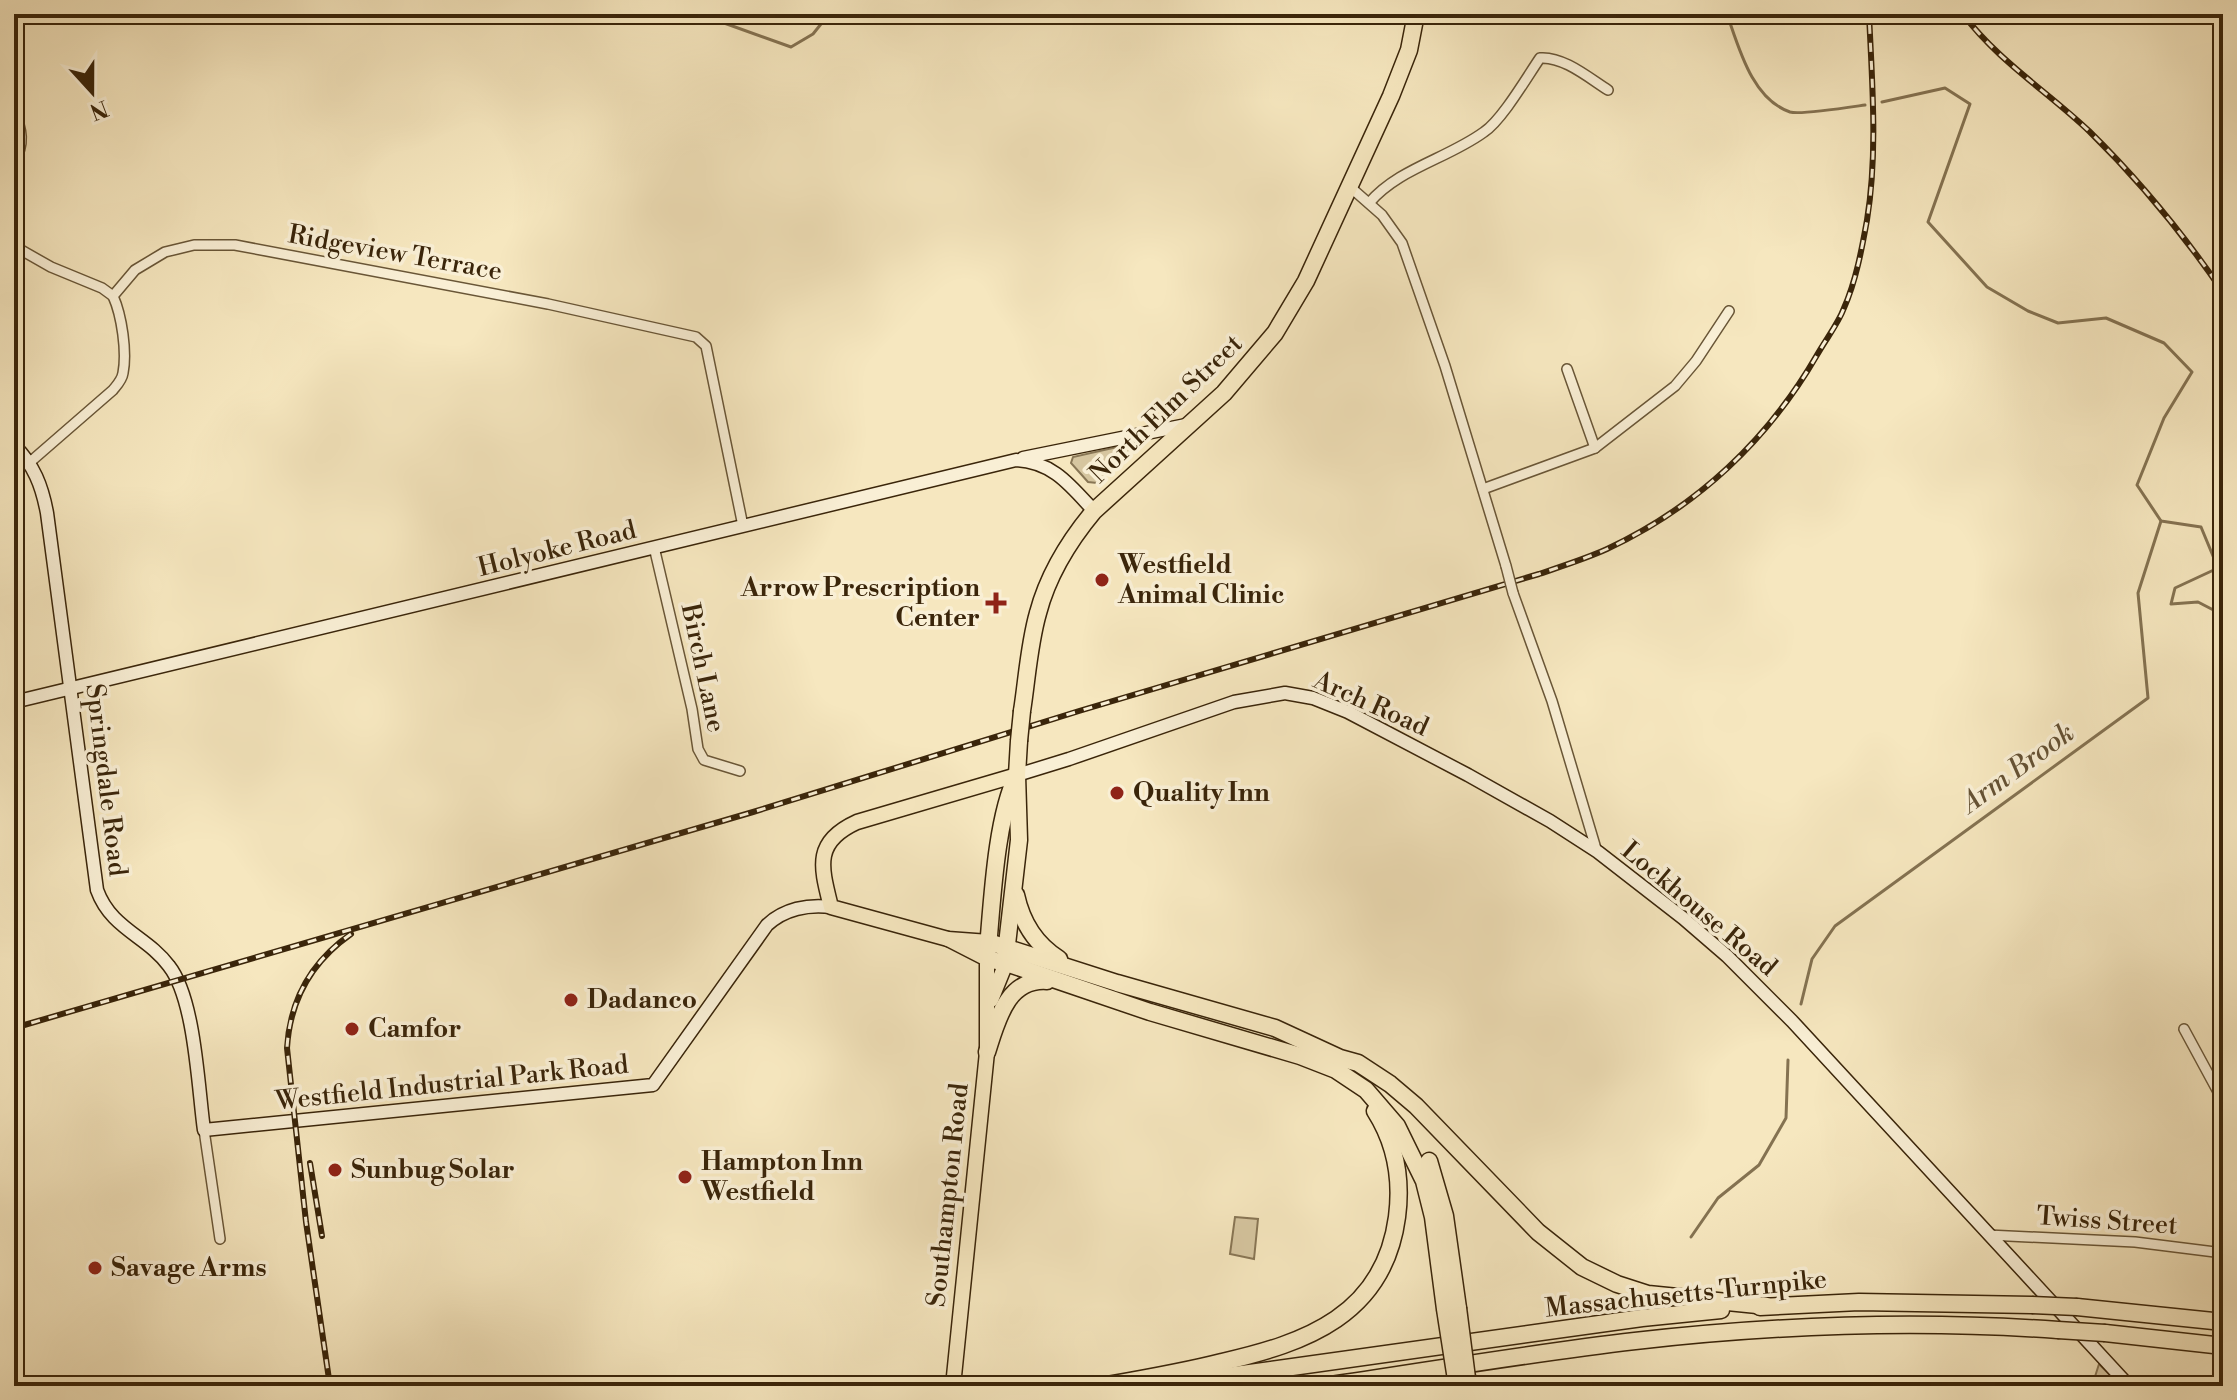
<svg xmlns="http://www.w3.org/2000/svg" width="2237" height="1400" font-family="'Libre Bodoni',serif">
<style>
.green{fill:#d6c6a0;stroke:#887655;stroke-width:2}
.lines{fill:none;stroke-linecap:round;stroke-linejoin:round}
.stream{stroke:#847251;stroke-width:3}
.street-casing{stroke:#695637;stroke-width:12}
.secondary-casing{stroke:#3a250a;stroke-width:15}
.primary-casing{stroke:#3a250a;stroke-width:17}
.highway-casing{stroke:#3a250a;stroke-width:19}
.street{stroke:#f9efd5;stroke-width:9}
.secondary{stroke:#f9efd5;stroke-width:12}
.primary{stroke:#f6e7bf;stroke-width:14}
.highway{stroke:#f6e7bf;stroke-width:16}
.rail-casing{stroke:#3a250a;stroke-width:6}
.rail{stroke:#f9efd5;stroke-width:3;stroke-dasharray:9;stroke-linecap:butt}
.street-bridge-casing{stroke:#695637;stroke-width:12;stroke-linecap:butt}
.highway-bridge-casing{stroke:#3a250a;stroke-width:19;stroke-linecap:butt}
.street-bridge{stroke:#f9efd5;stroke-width:9}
.highway-bridge{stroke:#f6e7bf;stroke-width:16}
.poi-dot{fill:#8f2418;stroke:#f9efd5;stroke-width:3}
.labels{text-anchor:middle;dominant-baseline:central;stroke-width:7;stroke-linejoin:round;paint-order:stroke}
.street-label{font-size:26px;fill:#3a250a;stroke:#f9efd5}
.poi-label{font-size:26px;font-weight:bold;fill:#3a250a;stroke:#f9efd5;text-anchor:start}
.water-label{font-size:28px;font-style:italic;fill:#655234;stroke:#f9efd5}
</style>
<rect width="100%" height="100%" fill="#f6e7bf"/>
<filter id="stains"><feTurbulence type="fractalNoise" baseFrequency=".0025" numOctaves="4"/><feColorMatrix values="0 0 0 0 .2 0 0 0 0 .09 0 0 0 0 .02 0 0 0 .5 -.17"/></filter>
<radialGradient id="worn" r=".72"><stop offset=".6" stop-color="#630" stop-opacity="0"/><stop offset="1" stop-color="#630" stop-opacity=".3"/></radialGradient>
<g class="green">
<polygon points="1135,443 1136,448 1097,483 1088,482 1071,463 1073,457"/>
<polygon points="1235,1217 1258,1219 1254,1259 1230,1254"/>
<polygon points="2099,1364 2121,1386 1797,1386 1961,1381 2092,1386"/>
</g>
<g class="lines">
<g class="stream">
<polyline points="699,14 791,47 813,34 829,14"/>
<path d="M1727,14C1739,48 1752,99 1790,112C1801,115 1851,107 1865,105"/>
<polyline points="1882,102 1945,88 1970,104 1928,222 1987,287 2028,311 2058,323 2106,318 2164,343 2192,372 2164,418 2137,485 2161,521 2201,527 2218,568 2175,588 2171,604 2198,602 2223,615"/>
<polyline points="1801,1004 1812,959 1835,926 2148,698 2138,593 2161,521"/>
<polyline points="1691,1237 1718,1198 1759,1165 1786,1118 1788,1060"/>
</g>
<defs>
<g id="street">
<path d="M14,111C22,129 25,145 14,162"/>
<polyline points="1349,186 1382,215 1402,243 1445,366 1506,566"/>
<path d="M1369,203C1399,168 1447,159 1484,132C1502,120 1527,77 1540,58C1563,56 1589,78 1608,90"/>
<polyline points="14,246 51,267 102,288 113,296"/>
<polyline points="1567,369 1595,448"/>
<path d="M29,463L113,390C117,385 122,380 123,373C127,352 122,316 113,296L135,270L165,252L194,245H235L548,304L696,337L706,346L743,526"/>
<polyline points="1483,489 1595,448 1675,386 1696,361 1729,311"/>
<polyline points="654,547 692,709 698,749 704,760 740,771"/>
<polyline points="1513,593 1552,701 1597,852"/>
<polyline points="2184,1029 2223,1101"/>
<polyline points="204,1130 220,1239"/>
<polyline points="1988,1235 2135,1242 2223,1253"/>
</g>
<g id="secondary">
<path d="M14,445C34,465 42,486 47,513L97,890C111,929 147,936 169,966C195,999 198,1087 204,1130L653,1085L767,925C784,909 808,904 831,907"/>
<polyline points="1023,458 1186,425"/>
<path d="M14,702L1016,460C1053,462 1070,485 1094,511"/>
<polyline points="1017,775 1069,759 1234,702 1285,693 1313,698 1348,712 1468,775 1550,821 1598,852 1683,918 1727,956 1792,1021 2129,1386"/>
</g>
<g id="primary">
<polyline points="948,939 987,959 987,1052 953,1386"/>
<path d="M989,942L948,939L831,907C821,867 813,842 857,822L1017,775"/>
<polyline points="991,1000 1006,963"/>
</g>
<g id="highway">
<path d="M1022,711C1027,679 1029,644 1038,613C1048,575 1069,541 1094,511L1224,393L1275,333L1306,281L1391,96L1409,50L1416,14"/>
<path d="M1017,775C995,820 992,907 987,959L1006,963L1150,1012L1300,1056L1336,1070L1366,1090L1397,1126L1424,1181L1433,1217L1445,1309"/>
<path d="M1016,895C1022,923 1035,944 1059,959"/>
<polyline points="989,942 1117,983 1275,1028 1340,1058 1358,1063 1390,1084 1416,1106 1538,1232 1582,1267 1617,1284 1648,1294 1767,1306"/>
<polyline points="1006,953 1019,840 1017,775 1019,741"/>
<path d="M987,1052C997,1021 1007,978 1047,981"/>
<polyline points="1429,1161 1445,1216 1458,1308"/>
<polyline points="1760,1307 1859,1302 2032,1305"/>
<polyline points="2077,1307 2223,1322"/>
<polyline points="2105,1333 2223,1346"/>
<path d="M1102,1386C1142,1379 1183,1372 1222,1362C1306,1343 1384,1315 1397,1217C1402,1179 1396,1144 1375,1111"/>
<polyline points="1156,1386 1642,1318 1721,1310"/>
<path d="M1324,1386C1427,1371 1531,1353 1635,1341C1775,1325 1917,1320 2058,1330"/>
<polyline points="1421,1386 1467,1377"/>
</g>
</defs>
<use href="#street" class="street-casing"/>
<use href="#secondary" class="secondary-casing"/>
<use href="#primary" class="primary-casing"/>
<use href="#highway" class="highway-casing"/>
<use href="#street" class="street"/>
<use href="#secondary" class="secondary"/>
<use href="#primary" class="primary"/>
<use href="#highway" class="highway"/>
<defs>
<g id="rail">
<path d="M1963,14C1997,60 2048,92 2089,131C2139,180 2184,235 2223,292"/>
<path d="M14,1028L753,812L1079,711L1539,574C1562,566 1585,559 1607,549C1697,507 1768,440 1817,355C1826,339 1838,324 1844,308C1856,281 1862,248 1867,220C1878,152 1872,82 1869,14"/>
<polyline points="310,1163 322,1236"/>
<path d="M330,1386L306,1222L287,1048C290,1000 311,962 351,934"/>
</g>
</defs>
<use href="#rail" class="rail-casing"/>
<use href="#rail" class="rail"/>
<defs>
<polyline id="street-bridge" points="1506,566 1513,593"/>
<g id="highway-bridge">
<polyline points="1019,741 1022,711"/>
<polyline points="2032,1305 2077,1307"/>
<polyline points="1458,1308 1468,1386"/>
<polyline points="1445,1309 1457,1386"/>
<polyline points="2058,1330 2105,1333"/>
</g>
</defs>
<use href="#street-bridge" class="street-bridge-casing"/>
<use href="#highway-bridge" class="highway-bridge-casing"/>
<use href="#street-bridge" class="street-bridge"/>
<use href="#highway-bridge" class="highway-bridge"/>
</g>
<g class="poi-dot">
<circle cx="1102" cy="580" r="8"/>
<path d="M992 591h8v8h8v8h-8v8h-8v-8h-8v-8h8z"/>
<circle cx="1117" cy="793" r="8"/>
<circle cx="571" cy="1000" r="8"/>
<circle cx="352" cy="1029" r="8"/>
<circle cx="335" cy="1170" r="8"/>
<circle cx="685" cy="1177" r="8"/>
<circle cx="95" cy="1268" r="8"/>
</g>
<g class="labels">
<g class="street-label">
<text transform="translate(395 253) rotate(10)">Ridgeview Terrace</text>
<text transform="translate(1166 409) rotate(-44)">North Elm Street</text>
<text transform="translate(557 549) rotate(-14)">Holyoke Road</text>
<text transform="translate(703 668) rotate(78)">Birch Lane</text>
<text transform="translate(1371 704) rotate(24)">Arch Road</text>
<text transform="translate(106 780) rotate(83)">Springdale Road</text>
<text transform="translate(1699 909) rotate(40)">Lockhouse Road</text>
<text transform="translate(452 1083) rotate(-6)">Westfield Industrial Park Road</text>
<text transform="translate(948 1195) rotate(-84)">Southampton Road</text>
<text transform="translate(2107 1221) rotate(4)">Twiss Street</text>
<text transform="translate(1686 1294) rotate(-6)">Massachusetts Turnpike</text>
</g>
<g class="poi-label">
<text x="1118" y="565">Westfield<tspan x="1118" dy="30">Animal Clinic</tspan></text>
<text x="980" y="588" text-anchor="end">Arrow Prescription<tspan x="980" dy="30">Center</tspan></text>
<text x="1133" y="793">Quality Inn</text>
<text x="587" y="1000">Dadanco</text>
<text x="368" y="1029">Camfor</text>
<text x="701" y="1162">Hampton Inn<tspan x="701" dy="30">Westfield</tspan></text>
<text x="351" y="1170">Sunbug Solar</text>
<text x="111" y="1268">Savage Arms</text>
</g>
<g class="water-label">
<text transform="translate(2018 768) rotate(-36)">Arm Brook</text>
</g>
</g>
<rect width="2237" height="1400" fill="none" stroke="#f6e7bf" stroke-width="48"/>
<rect x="16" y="16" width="2205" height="1368" fill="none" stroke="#3a250a" stroke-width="4"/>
<rect x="24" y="24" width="2189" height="1352" fill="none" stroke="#3a250a" stroke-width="2"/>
<g transform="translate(92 92) rotate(159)" stroke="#f9efd5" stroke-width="6" paint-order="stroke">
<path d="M0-6L14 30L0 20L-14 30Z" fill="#3a250a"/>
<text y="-12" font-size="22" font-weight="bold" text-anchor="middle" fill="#3a250a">N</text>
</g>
<rect width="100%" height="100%" filter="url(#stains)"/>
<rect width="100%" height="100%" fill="url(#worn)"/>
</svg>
